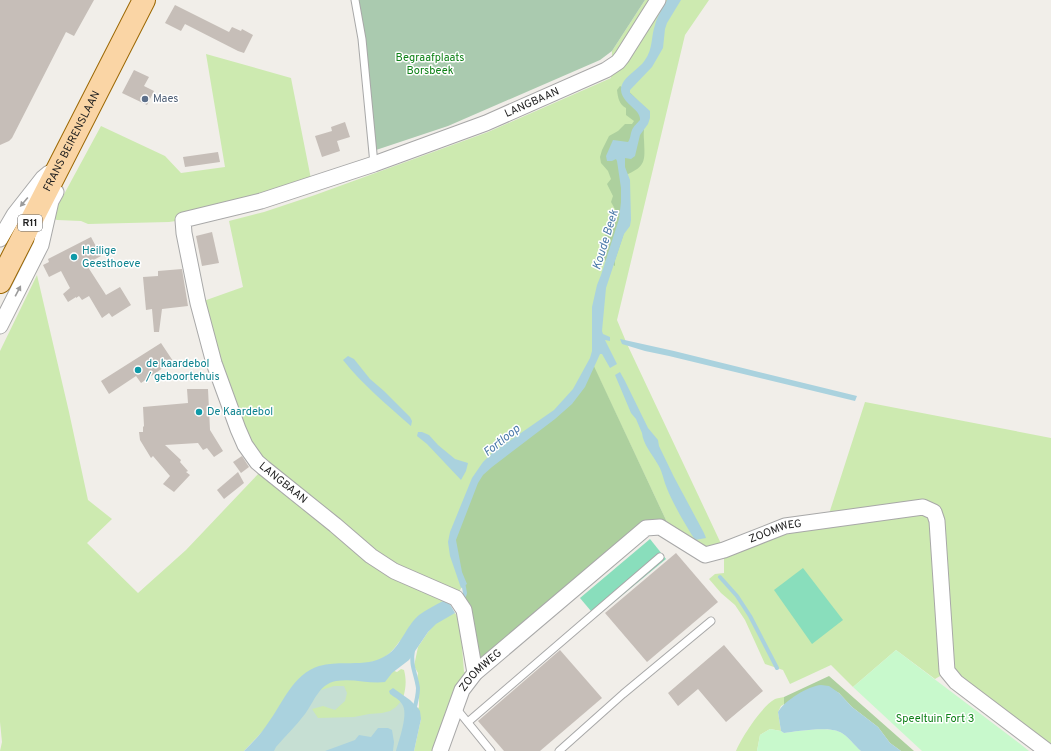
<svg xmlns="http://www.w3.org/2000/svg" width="1051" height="751" font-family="Overpass,sans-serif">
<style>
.grass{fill:#cdeab0}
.forest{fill:#add09e}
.wetland{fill:#c6dfd3}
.cemetery{fill:#aacaaf}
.park{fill:#c8f9cc}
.pitch{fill:#89debc}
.water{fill:#aad2de}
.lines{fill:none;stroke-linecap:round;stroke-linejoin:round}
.stream{stroke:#aad2de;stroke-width:4}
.building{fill:#c6beb8}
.lane-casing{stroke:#a8a8a8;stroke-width:9}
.street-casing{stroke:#a8a8a8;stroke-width:17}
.primary-casing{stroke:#9c6803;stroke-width:24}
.lane{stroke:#fff;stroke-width:7}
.street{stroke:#fff;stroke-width:15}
.primary{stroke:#fad5a5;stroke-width:22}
.oneway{fill:#9b9b9b}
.service-dot{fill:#5c6f8a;stroke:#fff;stroke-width:1.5}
.culture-dot{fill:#0f9aa8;stroke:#fff;stroke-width:1.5}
.labels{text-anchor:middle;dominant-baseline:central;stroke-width:3;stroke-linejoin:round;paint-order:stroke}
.shield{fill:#fff;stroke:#646464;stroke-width:1}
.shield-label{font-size:10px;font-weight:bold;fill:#212121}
.park-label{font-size:11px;fill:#0e8117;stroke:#fff}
.service-label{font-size:11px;fill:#4e5e75;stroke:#fff;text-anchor:start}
.street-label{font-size:11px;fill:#212121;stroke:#fff}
.culture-label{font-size:11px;fill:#0d838f;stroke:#fff;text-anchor:start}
.water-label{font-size:12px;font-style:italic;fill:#4b7aa9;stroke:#fff}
</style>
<rect width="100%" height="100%" fill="#f1eee9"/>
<g class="grass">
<path d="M645,0H709L685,35L617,320L627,344L724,550L827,520L865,402L1051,438V751L947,672L935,679L896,650L853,687L831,665L790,684L783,670L765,664L745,620L735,605L721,593L709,579L715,574L724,573V550L705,555L673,535L593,365L459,592L399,642C392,652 383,661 371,662L397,672L401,669L404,670C408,685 404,696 399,710L389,715L315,721L308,709L344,689L263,731L244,751H0L2,742L0,722V351L37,275L69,412L88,500L112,519L87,543L138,593L186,550L260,472L198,303L243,287L229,221L264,212L315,195L488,132L611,78L612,51Z"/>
<polygon points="206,54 291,78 312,184 183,220 169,222 88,224 81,221 57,220 54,219 56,209 101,126 165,156 181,173 225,167"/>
<polygon points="455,613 460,621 464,672 475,673 434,751 414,751 421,719 416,712 419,707 419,685 417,679 418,673 414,666 418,647 428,632 439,619"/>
<path d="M784,697L788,702L781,706L778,712L781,731L770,729L760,735L757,751H736C741,738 762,706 775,699C777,698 781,698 784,697Z"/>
</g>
<g class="forest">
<path d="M620,86C631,91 637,101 646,108C645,119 643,130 644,140C645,161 646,166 626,175L624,233L615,260V266L604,260V254L609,240L605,236L612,220L611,216L616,211L611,202L613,196L607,184L611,179L608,171L601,163L600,157L602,150L609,136L618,131L625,124H632L634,121L626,115V108C619,104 618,98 617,90Z"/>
<polygon points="593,364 673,535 646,528 475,673 463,608 465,595 465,588 453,546 476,478 561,408"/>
<polygon points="829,676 914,751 901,751 890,743 878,727 852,707 839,693 831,689 802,693 793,698 784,705 784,697"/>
</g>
<polygon class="wetland" points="334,686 344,686 347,693 345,701 335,710 323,706 312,709 318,718 354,717 369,714 382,713 390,711 396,707 403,699 407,718 400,751 256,751 311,693"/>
<polygon class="cemetery" points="355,0 645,0 612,51 600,60 448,126 373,151"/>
<g class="park">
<polygon points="896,650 1019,743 1029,751 922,751 853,687"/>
<path d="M770,729L781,731L784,733C796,731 829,726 840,732C848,736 854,745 861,751H757L760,735Z"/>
</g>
<g class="pitch">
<polygon points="650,539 666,559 596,617 580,598"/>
<polygon points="803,568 843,620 812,644 774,590"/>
</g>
<g class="water">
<path d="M667,0H681L667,23L665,29L663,48L652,67L630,90V93L650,111V118L648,124L640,135L635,156L631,159L625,158V167L630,180L631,220L630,226L624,234L606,288L602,331L603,334L610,337V341L605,340L617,364L610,368L602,354H600L585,387L572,404L555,419L492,467L483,475L478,483L456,540L462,572L467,584L461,588L450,556L448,542L450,532L472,478L483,462L492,453L554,410L573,389L590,358L592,351V307L597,285L601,275L619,219L621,202V188L617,161L616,159L612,161H607L606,156L613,140L628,142C631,138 630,133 633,128C635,125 638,122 640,120C641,109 622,104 621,90C621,77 639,70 645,60C653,49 651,36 655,25C657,16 663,8 667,0Z"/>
<polygon points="620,339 674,351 857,396 855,401 669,356 645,351 622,344"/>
<path d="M348,356L354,359L370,379L384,391L410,417L412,421L411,426C387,405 363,385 343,360Z"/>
<path d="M620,372L625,381L648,428L658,440L659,446L674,477L704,533L706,538L695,540C685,524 673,504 666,486C663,478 662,470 657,463C652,454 643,444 642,433L636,419L631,413L615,375Z"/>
<polygon points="418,432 422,432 429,435 438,445 455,459 468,463 466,471 461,480 427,444 417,436"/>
<path d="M443,601H448L455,613L436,624L428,632L409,660L392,673L385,682C369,684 353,678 336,681C319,684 314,702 305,714C296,726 285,736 276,747L274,751H244C253,742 261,734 268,723C283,703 293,674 319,666C343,659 366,669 387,655C401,646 406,626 419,615C426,610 435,605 443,601Z"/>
<path d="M821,685L829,686L839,693L852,707L878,727L890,743L901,751H861C854,745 848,736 840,732C829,726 796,731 784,733L781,731L778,712C784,701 808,686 821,685Z"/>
<path d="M393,688L410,700L418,708L420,711L421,719L414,751H396C399,740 409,713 402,704C399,699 394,697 390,694L389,691Z"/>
<polygon points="378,728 388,728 392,730 394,742 393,751 325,751 355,740 359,735 371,737"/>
</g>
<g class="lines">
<g class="stream">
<polyline points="720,577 737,596 750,616 777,668"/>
<polyline points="463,582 465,593 463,599"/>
<path d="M413,650C410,666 416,673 418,688C418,696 416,703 414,710"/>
</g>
</g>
<g class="building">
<polygon points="0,0 94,0 74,36 66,32 12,138 9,141 0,145"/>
<polygon points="175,5 229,32 232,27 241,31 242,29 253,35 244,53 238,51 185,24 181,31 165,23"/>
<polygon points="134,70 149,77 144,86 154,91 147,105 122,93"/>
<polygon points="345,122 350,137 337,141 340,151 322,157 315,136 332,131 331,127"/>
<polygon points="218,152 220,162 185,167 183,157"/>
<polygon points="212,232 219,263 202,266 196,236"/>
<polygon points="91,237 101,256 86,264 106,295 120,287 131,305 112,317 109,313 102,318 89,296 82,300 79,296 76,298 76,297 68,302 63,294 70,288 61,271 49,277 43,265 49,262 48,259"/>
<polygon points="182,269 188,306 162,309 159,332 154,332 152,309 146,310 143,277 158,276 158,271"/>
<polygon points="161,343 173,361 141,383 136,376 109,394 101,381"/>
<polygon points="187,389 208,389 210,430 223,451 214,457 207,448 203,450 198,443 165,445 181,460 180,462 188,471 186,472 190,475 174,492 163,484 170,476 153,456 151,458 140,440 139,432 143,432 143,427 144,426 143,407 188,403"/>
<polygon points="242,456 249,467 241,473 233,462"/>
<polygon points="238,472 244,483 224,499 217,490"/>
<polygon points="676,553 718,602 647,662 605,613"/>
<polygon points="724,645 763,691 726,722 698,689 678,706 668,693"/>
<polygon points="560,650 602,698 540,751 504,751 478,721"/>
</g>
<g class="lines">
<defs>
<g id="lane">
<polyline points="355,0 362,39 374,164"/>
<polyline points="456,708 491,751"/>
<polyline points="468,722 660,557"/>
<polyline points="559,751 623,694 711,621"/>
</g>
<g id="street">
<polyline points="0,239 14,215 43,178 49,173"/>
<polyline points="0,326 41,245 51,201 56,192"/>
<path id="s1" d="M475,673L464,610L456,598L394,571L371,556L335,525L264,468L257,462L245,445L238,429L214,363L198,303L184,233L183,220L261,201L374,164L486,123L606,70L618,62L622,57L658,0"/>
<path id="s2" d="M440,751L462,690L475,673L646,528L660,527L705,555L724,550L785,526L923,507L934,512L937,521L947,671L956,682L1047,751"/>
</g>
<g id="primary">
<path id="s3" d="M0,282L144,0"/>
</g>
</defs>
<use href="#lane" class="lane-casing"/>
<use href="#street" class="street-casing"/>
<use href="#primary" class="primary-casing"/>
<use href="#lane" class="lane"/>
<use href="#street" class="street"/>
<use href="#primary" class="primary"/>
</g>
<defs><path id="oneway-solid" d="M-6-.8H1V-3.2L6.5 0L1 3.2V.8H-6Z"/></defs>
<g class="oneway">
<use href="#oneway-solid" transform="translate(24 202) rotate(130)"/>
<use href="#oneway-solid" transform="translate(18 291) rotate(-62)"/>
</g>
<circle class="service-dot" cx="145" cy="99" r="4"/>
<g class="culture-dot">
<circle cx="74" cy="257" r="4"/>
<circle cx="138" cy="370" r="4"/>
<circle cx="199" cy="412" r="4"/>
</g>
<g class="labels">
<rect class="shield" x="18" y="215" width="24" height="16" rx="3"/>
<g class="shield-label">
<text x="30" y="223">R11</text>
</g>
<g class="park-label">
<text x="430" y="58">Begraafplaats<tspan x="430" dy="13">Borsbeek</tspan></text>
<text x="935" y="719">Speeltuin Fort 3</text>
</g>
<g class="service-label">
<text x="153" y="99">Maes</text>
</g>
<g class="street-label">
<text stroke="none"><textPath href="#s1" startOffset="945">LANGBAAN</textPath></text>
<text stroke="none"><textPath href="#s3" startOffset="158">FRANS BEIRENSLAAN</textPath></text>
<text transform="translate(283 483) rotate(39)">LANGBAAN</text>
<text stroke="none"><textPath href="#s2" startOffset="452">ZOOMWEG</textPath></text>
<text stroke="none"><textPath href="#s2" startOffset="92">ZOOMWEG</textPath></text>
</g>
<g class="culture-label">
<text x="82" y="251">Heilige<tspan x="82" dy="13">Geesthoeve</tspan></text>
<text x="146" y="364">de kaardebol<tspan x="146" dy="13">/ geboortehuis</tspan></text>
<text x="207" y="412">De Kaardebol</text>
</g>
<g class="water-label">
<text transform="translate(606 240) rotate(-73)">Koude Beek</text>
<text transform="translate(502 441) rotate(-39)">Fortloop</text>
</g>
</g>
</svg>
